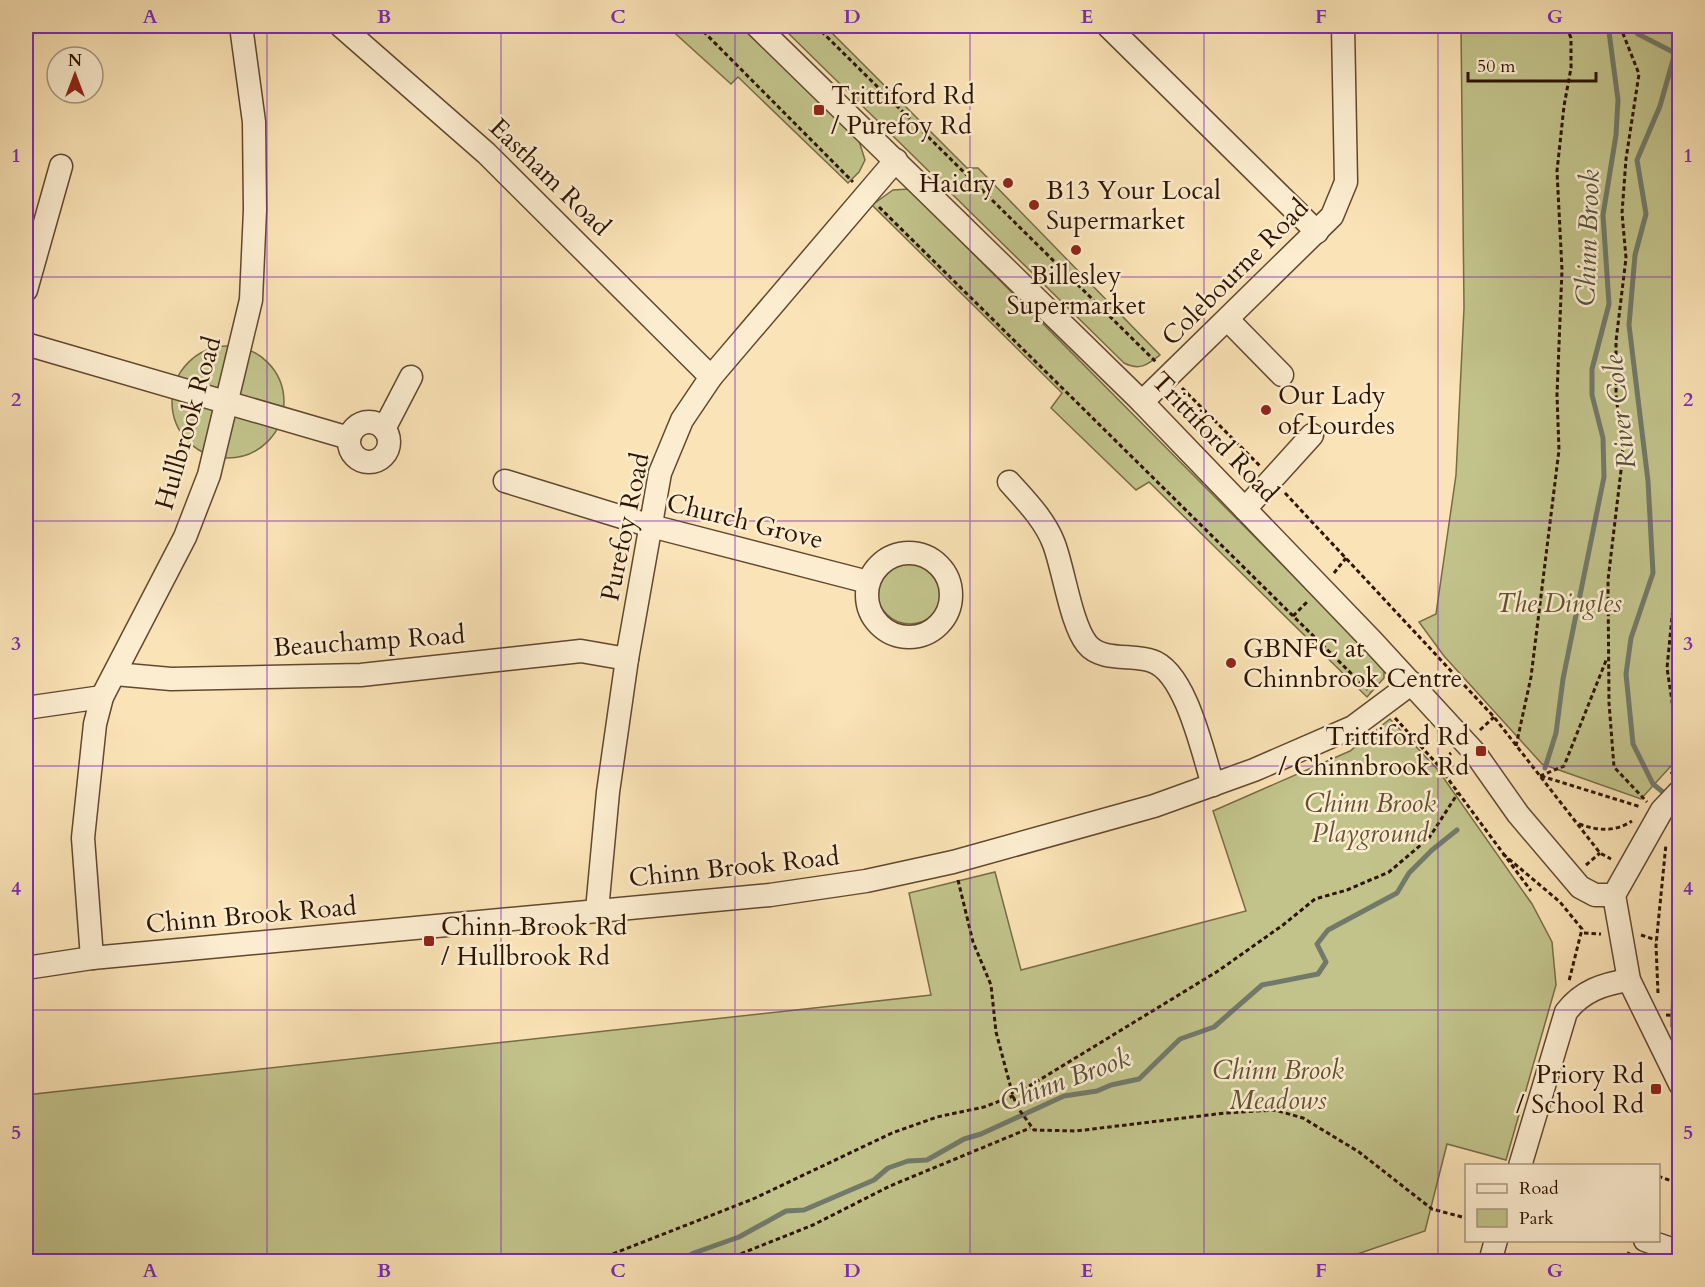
<svg xmlns="http://www.w3.org/2000/svg" width="1705" height="1287" font-family="Cardo,serif">
<style>
.green{fill:#c2c38b;stroke:#786c46;stroke-width:1.5}
.lines{fill:none;stroke-linecap:round;stroke-linejoin:round}
.stream{stroke:#717a6a;stroke-width:5}
.minor-casing{stroke:#61482f;stroke-width:25}
.path{stroke:#2e1402;stroke-width:3;stroke-dasharray:4.5 3;stroke-linecap:butt}
.minor{stroke:#fcedd0;stroke-width:22}
.grid{fill:none;stroke:#7b2cbf;stroke-width:1.5;stroke-opacity:0.55}
.poi-dot{fill:#8f2418;stroke:#fcedd0;stroke-width:2}
.labels{text-anchor:middle;dominant-baseline:central;stroke-width:5;stroke-linejoin:round;paint-order:stroke}
.poi-label{font-size:26px;fill:#2e1402;stroke:#fcedd0;text-anchor:start}
.street-label{font-size:26px;fill:#2e1402;stroke:#fcedd0}
.park-label{font-size:26px;font-style:italic;fill:#625132;stroke:#fcedd0}
.water-label{font-size:27px;font-style:italic;fill:#55503f;stroke:#fcedd0}
.neatline{fill:none;stroke:#7b2cbf;stroke-width:2}
.grid-label{font-size:20px;text-anchor:middle;font-weight:bold;fill:#7b2cbf}
</style>
<rect width="100%" height="100%" fill="#fae3b6"/>
<filter id="stains"><feTurbulence type="fractalNoise" baseFrequency=".00333" numOctaves="4"/><feColorMatrix values="0 0 0 0 .2 0 0 0 0 .09 0 0 0 0 .02 0 0 0 .5 -.17"/></filter>
<radialGradient id="worn" r=".72"><stop offset=".6" stop-color="#630" stop-opacity="0"/><stop offset="1" stop-color="#630" stop-opacity=".3"/></radialGradient>
<g class="green">
<polygon points="667,26 744,26 859,141 865,160 859,172 848,183 738,77 731,84"/>
<path d="M781,26H825L967,168H978L1160,355C1147,365 1140,371 1124,363Z"/>
<polygon points="1461,26 1679,26 1680,756 1641,799 1542,764 1444,656 1419,622 1436,614 1456,475 1464,308"/>
<polygon points="909,189 1384,667 1384,678 1367,697 1149,482 1136,490 1051,408 1062,393 872,205 893,190"/>
<circle cx="228" cy="402" r="56"/>
<circle cx="910" cy="591" r="33"/>
<polygon points="1390,719 1438,770 1532,904 1552,942 1556,985 1506,1160 1447,1144 1425,1231 1334,1262 26,1261 26,1095 931,995 909,893 995,872 1021,970 1246,911 1213,811 1350,751"/>
<polygon points="1679,823 1679,1042 1671,1026 1676,827"/>
</g>
<g class="lines">
<g class="stream">
<polyline points="1631,26 1638,34 1675,53 1660,106 1637,160 1646,214 1635,255 1629,325 1648,481 1653,573 1631,638 1626,674 1633,744 1653,784 1669,797"/>
<polyline points="1545,768 1556,733 1563,679 1604,477 1603,438 1592,395 1592,369 1609,304 1603,215 1616,135 1618,100 1609,32 1605,26"/>
<polyline points="679,1262 694,1253 739,1237 786,1211 804,1210 874,1180 888,1168 908,1161 927,1160 964,1139 981,1134 1064,1096 1097,1091 1111,1085 1139,1079 1180,1039 1214,1027 1262,985 1318,974 1326,962 1317,944 1328,930 1397,893 1409,873 1432,850 1457,830"/>
</g>
<defs>
<g id="minor">
<polyline points="341,26 486,153 711,377"/>
<polyline points="757,26 1142,402 1373,642 1475,753 1518,814 1580,887 1595,895 1614,895"/>
<polyline points="1108,26 1317,232"/>
<polyline points="26,290 61,166"/>
<polyline points="1228,320 1282,375"/>
<polyline points="26,344 349,438"/>
<polyline points="1142,402 1332,216 1346,182 1343,26"/>
<circle cx="369" cy="442" r="20"/>
<polyline points="384,429 411,377"/>
<polyline points="505,481 651,526 868,582"/>
<path d="M1009,482C1026,501 1045,520 1054,544C1064,571 1071,624 1087,644C1101,662 1133,654 1152,661C1186,672 1203,754 1213,785"/>
<polyline points="1245,509 1312,435"/>
<circle cx="909" cy="595" r="42"/>
<polyline points="115,674 171,679 361,675 581,651 627,659"/>
<polyline points="26,708 102,697"/>
<polyline points="1680,791 1662,810 1614,895 1629,980 1680,1084"/>
<polyline points="597,910 608,792 627,659 660,473 682,420 711,377 896,160"/>
<polyline points="92,958 83,838 95,724 102,697 185,537 209,475 251,300 255,210 254,122 241,26"/>
<polyline points="26,968 92,958 770,895 866,881 953,862 1154,806 1254,770 1353,727 1412,683"/>
<path d="M1520,1166L1566,1012C1582,991 1603,984 1629,980"/>
<polyline points="1645,1240 1674,1250 1680,1246"/>
<polyline points="1490,1262 1496,1240"/>
</g>
</defs>
<use href="#minor" class="minor-casing"/>
<g class="path">
<polyline points="698,26 853,182"/>
<polyline points="816,26 1156,362"/>
<polyline points="1620,26 1639,74 1626,159 1622,213 1626,258 1616,341 1616,395 1623,454 1608,580 1609,703 1614,767 1647,802"/>
<polyline points="1680,161 1675,184 1675,586 1667,668 1677,734 1680,735"/>
<polyline points="879,207 1370,692"/>
<polyline points="1182,388 1260,466"/>
<polyline points="1285,493 1494,717 1600,853 1611,859"/>
<polyline points="1334,573 1346,558"/>
<polyline points="1293,616 1307,602"/>
<polyline points="1395,718 1437,764 1531,891"/>
<polyline points="1480,730 1494,717"/>
<polyline points="1516,746 1531,677 1559,450 1557,395 1562,270 1557,171 1564,106 1571,68 1571,38 1566,26"/>
<polyline points="1438,764 1451,753"/>
<polyline points="1671,774 1680,763"/>
<polyline points="1540,776 1564,766 1607,658"/>
<polyline points="1541,776 1641,807"/>
<path d="M1579,824C1598,831 1615,832 1632,821"/>
<polyline points="1503,854 1560,902 1582,929 1569,981"/>
<polyline points="1586,865 1600,853"/>
<polyline points="958,880 973,942 991,985 996,1032 1013,1096 1018,1108 1034,1130 1076,1131 1225,1113 1275,1110 1303,1118 1359,1152 1432,1209 1466,1218"/>
<polyline points="1584,933 1601,934"/>
<polyline points="1641,935 1656,940"/>
<polyline points="1658,993 1656,945 1666,844"/>
<polyline points="1666,1015 1680,1016"/>
<polyline points="1658,1176 1680,1184"/>
<polyline points="592,1262 753,1199 892,1133 937,1117 984,1107 1013,1096 1218,971 1283,925 1315,899 1347,890 1389,872 1429,838 1458,793"/>
<polyline points="720,1262 813,1225 890,1186 1030,1128"/>
<polyline points="1626,1262 1629,1252"/>
</g>
<use href="#minor" class="minor"/>
</g>
<path class="grid" d="M267,26V1262M501,26V1262M735,26V1262M970,26V1262M1204,26V1262M1438,26V1262M26,277H1680M26,521H1680M26,766H1680M26,1010H1680"/>
<g class="poi-dot">
<rect x="813" y="104" width="12" height="12" rx="3"/>
<circle cx="1008" cy="183" r="6"/>
<circle cx="1034" cy="205" r="6"/>
<circle cx="1076" cy="250" r="6"/>
<circle cx="1266" cy="410" r="6"/>
<circle cx="1231" cy="663" r="6"/>
<rect x="1475" y="745" width="12" height="12" rx="3"/>
<rect x="423" y="935" width="12" height="12" rx="3"/>
<rect x="1650" y="1083" width="12" height="12" rx="3"/>
</g>
<g class="labels">
<g class="poi-label">
<text x="831" y="95">Trittiford Rd<tspan x="831" dy="30">/ Purefoy Rd</tspan></text>
<text x="996" y="183" text-anchor="end">Haidry</text>
<text x="1046" y="190">B13 Your Local<tspan x="1046" dy="30">Supermarket</tspan></text>
<text x="1076" y="275" text-anchor="middle">Billesley<tspan x="1076" dy="30">Supermarket</tspan></text>
<text x="1278" y="395">Our Lady<tspan x="1278" dy="30">of Lourdes</tspan></text>
<text x="1243" y="648">GBNFC at<tspan x="1243" dy="30">Chinnbrook Centre</tspan></text>
<text x="1469" y="736" text-anchor="end">Trittiford Rd<tspan x="1469" dy="30">/ Chinnbrook Rd</tspan></text>
<text x="441" y="926">Chinn Brook Rd<tspan x="441" dy="30">/ Hullbrook Rd</tspan></text>
<text x="1644" y="1074" text-anchor="end">Priory Rd<tspan x="1644" dy="30">/ School Rd</tspan></text>
</g>
<g class="street-label">
<text transform="translate(550 177) rotate(44)">Eastham Road</text>
<text transform="translate(1235 272) rotate(-45)">Colebourne Road</text>
<text transform="translate(188 423) rotate(-74)">Hullbrook Road</text>
<text transform="translate(1215 437) rotate(46)">Trittiford Road</text>
<text transform="translate(745 521) rotate(14)">Church Grove</text>
<text transform="translate(625 527) rotate(-78)">Purefoy Road</text>
<text transform="translate(369 641) rotate(-4)">Beauchamp Road</text>
<text transform="translate(734 867) rotate(-6)">Chinn Brook Road</text>
<text transform="translate(251 915) rotate(-5)">Chinn Brook Road</text>
</g>
<g class="park-label">
<text x="1559" y="603">The Dingles</text>
<text x="1370" y="803">Chinn Brook<tspan x="1370" dy="30">Playground</tspan></text>
<text x="1278" y="1070">Chinn Brook<tspan x="1278" dy="30">Meadows</tspan></text>
</g>
<g class="water-label">
<text transform="translate(1588 238) rotate(-88)">Chinn Brook</text>
<text transform="translate(1620 412) rotate(-97)">River Cole</text>
<text transform="translate(1065 1080) rotate(-20)">Chinn Brook</text>
</g>
</g>
<rect width="1705" height="1287" fill="none" stroke="#fae3b6" stroke-width="66"/>
<rect x="1465" y="1164" width="195" height="78" fill="#fcedd0" stroke="#aa967e" stroke-width="1.5"/>
<rect x="1477" y="1184" width="30" height="9" fill="#fcedd0" stroke="#aa967e" stroke-width="1.5"/>
<text x="1519" y="1194" font-size="18" fill="#2e1402">Road</text>
<rect x="1477" y="1209" width="30" height="18" fill="#c2c38b" stroke="#aa967e" stroke-width="1.5"/>
<text x="1519" y="1224" font-size="18" fill="#2e1402">Park</text>
<g transform="translate(75 75)"><circle r="28" fill="#fcedd0" stroke="#aa967e" stroke-width="1.5"/>
<path d="M0-4.5L10 22L0 15L-10 22Z" fill="#8f2418"/>
<text y="-9" font-size="16" font-weight="bold" text-anchor="middle" fill="#2e1402">N</text>
</g>
<path d="M1468 72v9h128v-9" fill="none" stroke="#2e1402" stroke-width="3"/>
<text x="1477" y="72" font-size="18" fill="#2e1402" stroke="#fcedd0" stroke-width="4.5" paint-order="stroke">50 m</text>
<rect x="33" y="33" width="1639" height="1221" class="neatline"/>
<g class="grid-label">
<text x="150" y="23">A</text>
<text x="384" y="23">B</text>
<text x="618" y="23">C</text>
<text x="852" y="23">D</text>
<text x="1087" y="23">E</text>
<text x="1321" y="23">F</text>
<text x="1555" y="23">G</text>
<text x="16" y="162">1</text>
<text x="1688" y="162">1</text>
<text x="16" y="406">2</text>
<text x="1688" y="406">2</text>
<text x="16" y="650">3</text>
<text x="1688" y="650">3</text>
<text x="16" y="895">4</text>
<text x="1688" y="895">4</text>
<text x="16" y="1139">5</text>
<text x="1688" y="1139">5</text>
<text x="150" y="1277">A</text>
<text x="384" y="1277">B</text>
<text x="618" y="1277">C</text>
<text x="852" y="1277">D</text>
<text x="1087" y="1277">E</text>
<text x="1321" y="1277">F</text>
<text x="1555" y="1277">G</text>
</g>
<rect width="100%" height="100%" filter="url(#stains)"/>
<rect width="100%" height="100%" fill="url(#worn)"/>
</svg>
